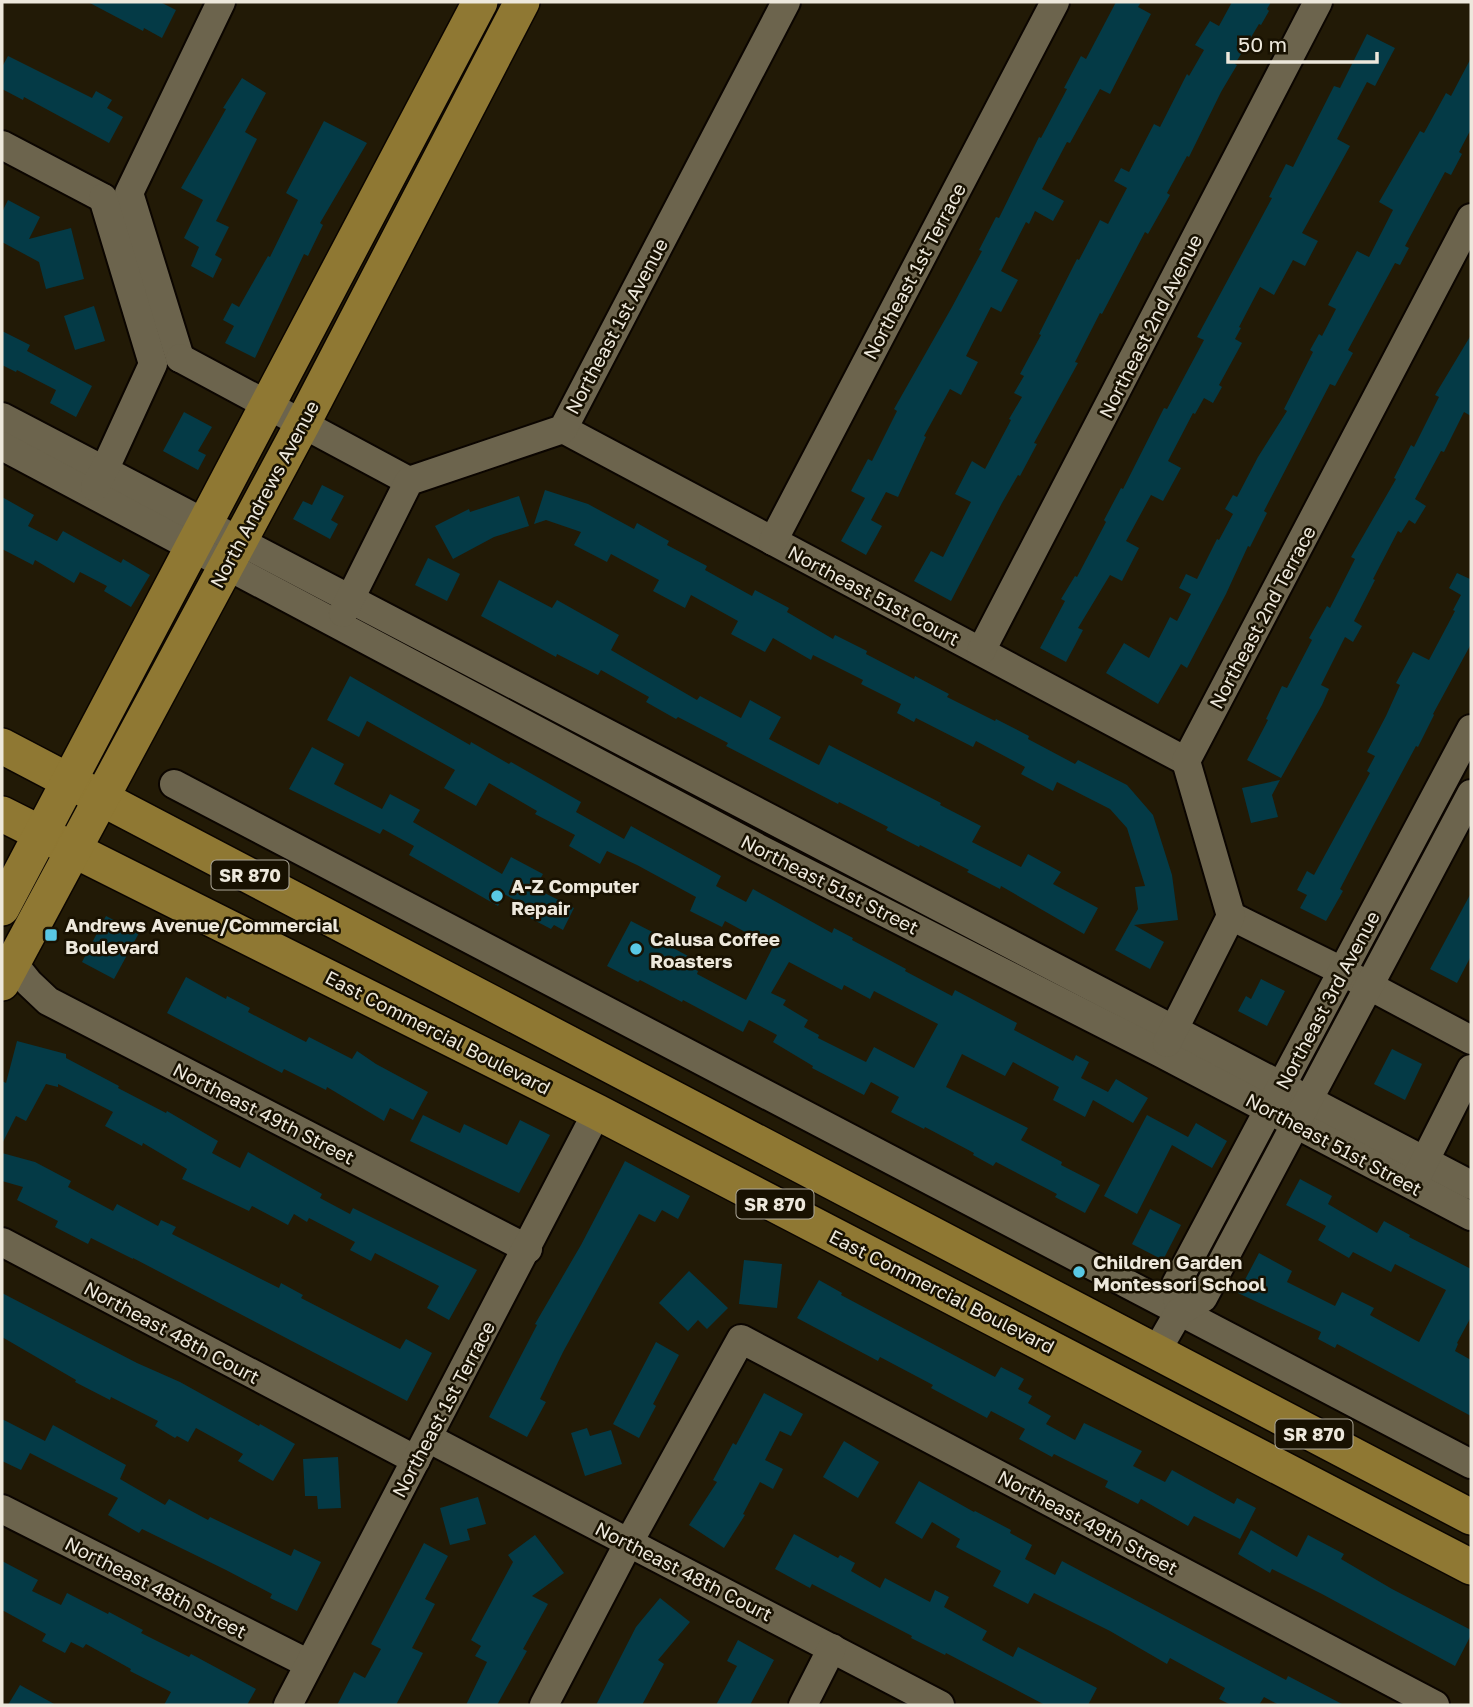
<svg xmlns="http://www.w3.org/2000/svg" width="1473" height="1707" font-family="'Golos Text',sans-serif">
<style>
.building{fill:#043a46;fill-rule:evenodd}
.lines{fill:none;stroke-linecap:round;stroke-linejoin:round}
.minor-casing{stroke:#0b0500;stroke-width:32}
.major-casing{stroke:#0b0500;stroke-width:38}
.minor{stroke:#6c644d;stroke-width:28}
.major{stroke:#8f7833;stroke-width:35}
.poi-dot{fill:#59c8e4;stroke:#181101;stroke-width:2.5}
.labels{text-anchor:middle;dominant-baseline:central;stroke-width:5;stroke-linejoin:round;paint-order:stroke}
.shield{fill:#181101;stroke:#ada89a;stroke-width:2}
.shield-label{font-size:18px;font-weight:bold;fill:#ede8dc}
.street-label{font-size:19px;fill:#ede8dc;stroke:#181101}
.poi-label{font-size:19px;font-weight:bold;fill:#ede8dc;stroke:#181101;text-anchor:start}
</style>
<rect width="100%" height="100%" fill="#221a06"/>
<g class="building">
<polygon points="88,2 160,2 176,10 162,38 144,28 143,31"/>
<polygon points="1116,2 1141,2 1138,7 1151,14 1110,94 1100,89 1070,143 1067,142 1042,189 1064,201 1053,221 1035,211 1029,224 1026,222 1001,271 1018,280 1001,312 991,307 966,356 978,362 961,395 950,389 924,436 926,437 898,497 886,492 871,520 882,526 866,555 841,541 865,498 851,491 868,459 872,461 897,411 894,409 952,307 982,251 979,250 996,217 999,218 1039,137 1041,138 1067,89 1064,88 1081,56 1086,59"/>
<polygon points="1232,2 1271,2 1267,9 1269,11 1261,25 1259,24 1235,64 1237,65 1221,92 1189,157 1187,156 1167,193 1170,195 1148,234 1145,232 1102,314 1100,313 1075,362 1078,363 1034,443 1037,444 1020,476 1018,475 1002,503 951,601 914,581 931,551 943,557 971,502 955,494 972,461 985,469 1011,420 1009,419 1022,397 1014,393 1024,376 1020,374 1041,335 1039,334 1077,259 1079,260 1100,220 1108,224 1127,188 1114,181 1121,168 1129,172 1154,124 1160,127 1187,74 1189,76 1204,50 1195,45 1210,21 1219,26"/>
<polygon points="1367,34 1395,48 1375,86 1367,82 1337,139 1350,146 1302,233 1318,241 1305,266 1293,260 1274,295 1260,287 1239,327 1241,328 1235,339 1242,343 1219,385 1222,387 1213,403 1204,398 1195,414 1193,413 1168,461 1181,468 1163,501 1151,495 1126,541 1139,548 1122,581 1110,575 1078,628 1083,630 1066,662 1040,648 1065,601 1061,599 1075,576 1077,577 1106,522 1104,520 1121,488 1123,489 1164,408 1167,409 1204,340 1197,337 1272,198 1269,197 1286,164 1293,167 1334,86 1340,88"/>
<polygon points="8,56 92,98 96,91 112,100 107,108 123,117 109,143 24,97 23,100 2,89 2,67"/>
<polygon points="1471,58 1471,129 1459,152 1462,154 1451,175 1445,172 1405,246 1409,248 1400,265 1395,263 1348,350 1353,353 1335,386 1330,384 1264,511 1267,513 1250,547 1248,546 1226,594 1187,668 1181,664 1158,704 1106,673 1124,643 1149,658 1170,617 1177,621 1191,594 1179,588 1186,574 1197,579 1217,539 1219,540 1233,514 1225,509 1233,495 1237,497 1258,457 1287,411 1284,409 1313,352 1310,350 1319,334 1322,336 1336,309 1328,305 1357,251 1369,257 1393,210 1379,202 1420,131 1424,133 1446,93 1451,96"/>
<polygon points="242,78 266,93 245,132 257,139 216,221 229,227 215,255 222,259 213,278 191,266 199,247 184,238 203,200 181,188 226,109 223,108"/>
<polygon points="324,121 367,143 320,223 323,225 308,256 304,254 255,358 225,343 234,326 223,320 232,303 239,307 268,256 270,257 298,200 286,193"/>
<polygon points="8,200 40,217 29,239 71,228 84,279 46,289 39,262 2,242 2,212"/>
<polygon points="94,306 105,341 75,350 64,316"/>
<polygon points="2,331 30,345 27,351 92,386 76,417 50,403 56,390 17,370 16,372 2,365"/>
<polygon points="1471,335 1471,416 1464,412 1444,452 1441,451 1415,499 1426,506 1415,524 1409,520 1401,533 1398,531 1373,579 1375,580 1354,621 1362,626 1353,642 1345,637 1321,685 1329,689 1322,705 1281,778 1247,760 1268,720 1266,719 1282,686 1287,688 1312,640 1309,638 1327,606 1330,608 1355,559 1351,557 1396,479 1394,478 1411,445 1414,447 1439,397 1435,395"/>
<polygon points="184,412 212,427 198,451 206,455 198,470 163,451"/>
<polygon points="322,485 344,496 331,520 338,524 330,539 293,519 303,501 312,505"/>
<polygon points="545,490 588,504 634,529 637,523 669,541 667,545 707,566 705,570 752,596 755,590 789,608 787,612 833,639 835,635 867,651 866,654 914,679 915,676 949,694 947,697 995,721 996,719 1029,736 1028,739 1075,764 1078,760 1127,785 1153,815 1172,875 1178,920 1134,925 1164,942 1150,969 1115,950 1138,909 1135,887 1145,886 1127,828 1110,809 1057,782 1053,791 1021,774 1025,767 976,741 973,747 916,718 914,722 897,713 901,704 861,684 863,680 813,655 811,660 773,638 765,652 731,634 738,621 691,595 685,608 653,591 659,580 611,554 607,562 574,545 581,532 546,520 534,524"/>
<polygon points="519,496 529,526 494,537 453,559 435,526 469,509 470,512"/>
<polygon points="2,497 34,515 28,526 57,541 63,531 121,563 123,559 150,575 131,607 104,591 107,586 80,572 74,583 35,560 33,565 2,549"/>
<polygon points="428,558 460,574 447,601 415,585"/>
<polygon points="1457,573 1470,579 1471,576 1471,644 1433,714 1434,715 1418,747 1416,746 1373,826 1340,889 1343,891 1326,921 1300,908 1307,895 1297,890 1307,871 1314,875 1370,773 1367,771 1375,756 1367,752 1386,716 1400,685 1396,683 1413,652 1429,660 1455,611 1453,610 1461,595 1449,588"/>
<polygon points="499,580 552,608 557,600 619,635 611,650 697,700 700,696 741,718 750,700 781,717 769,739 819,765 829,745 941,803 940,805 981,826 972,842 1021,867 1028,854 1061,872 1053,884 1098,908 1084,934 1001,886 1000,889 967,872 969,870 920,845 919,847 886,830 888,827 839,802 838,804 807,788 726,746 728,743 678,717 676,719 646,702 649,697 601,670 598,675 557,654 556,657 481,616"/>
<path d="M350,676L470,745L471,742L509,764L511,762L581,802L576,812L624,839L631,826L721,876L716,886L746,902L753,889L832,933L834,928L853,938L852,940L906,969L905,971L952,996L955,990L1017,1023L1014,1030L1073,1061L1076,1055L1089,1062L1081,1078L1108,1092L1116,1079L1148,1098L1133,1123L1093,1100L1085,1117L1053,1100L1059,1087L1013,1062L1005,1076L962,1054L946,1087L1028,1128L1021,1140L1062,1162L1061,1165L1100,1185L1085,1213L1055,1197L1057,1194L996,1162L993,1166L973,1155L974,1153L925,1127L924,1129L891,1112L899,1097L871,1082L864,1095L812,1068L813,1066L773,1042L777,1035L749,1020L743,1032L683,1000L682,1002L640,980L638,982L607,966L631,921L662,937L660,941L688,956L684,964L698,971L697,974L746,1000L773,947L725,921L722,927L690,911L696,897L637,865L607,851L600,864L569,846L575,835L535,814L537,811L489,783L476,806L444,788L455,770L367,721L359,737L327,720ZM789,962L842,990L844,985L870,999L874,991L938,1024L914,1068L874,1047L866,1062L818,1038L819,1035L804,1027L808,1020L783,1005L786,1000L771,993Z"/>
<polygon points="312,747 344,764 334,784 382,809 390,794 420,810 413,822 502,874 511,857 543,874 535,888 574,908 563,930 554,925 551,929 530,918 534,910 504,894 498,906 409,855 414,846 383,829 380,834 289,789"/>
<polygon points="1280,780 1272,795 1278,817 1251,823 1242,788"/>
<polygon points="1471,893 1471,956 1457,983 1430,969"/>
<polygon points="106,916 139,933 114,979 82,962"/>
<polygon points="186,977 226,999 227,996 250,1008 248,1012 306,1042 309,1037 352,1059 357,1051 376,1064 428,1092 413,1120 390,1108 384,1121 327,1087 326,1090 284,1069 282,1073 167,1013"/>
<polygon points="1261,979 1285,991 1267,1026 1238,1011 1246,996 1251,999"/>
<polygon points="17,1041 66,1054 66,1058 119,1086 118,1088 166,1113 167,1111 218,1141 212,1153 240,1168 248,1152 322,1194 320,1198 350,1214 353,1208 477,1270 449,1320 427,1308 439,1286 375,1253 371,1261 350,1250 355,1242 309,1218 307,1222 294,1214 288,1225 252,1206 249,1211 182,1179 187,1169 143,1143 142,1146 105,1126 113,1112 58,1084 58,1087 46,1084 26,1121 16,1116 2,1144 2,1081 6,1083"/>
<polygon points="1392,1049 1422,1064 1405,1100 1374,1084"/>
<polygon points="423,1115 460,1133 464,1124 507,1145 520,1120 550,1135 519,1193 410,1141"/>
<polygon points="1147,1115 1188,1137 1196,1123 1227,1141 1212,1168 1172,1145 1137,1214 1104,1196"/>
<polygon points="2,1153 35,1162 71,1181 68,1187 113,1211 117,1204 158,1226 161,1220 176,1227 172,1234 279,1288 281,1283 303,1295 301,1298 400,1349 406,1339 432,1353 407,1401 133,1258 133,1259 91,1238 88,1244 55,1227 58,1221 17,1200 23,1187 2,1181"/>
<polygon points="625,1161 690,1196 678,1219 662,1210 655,1222 639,1214 563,1352 540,1399 546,1402 527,1437 489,1417 537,1325 535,1324 581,1245"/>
<polygon points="1300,1179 1332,1196 1328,1204 1377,1233 1384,1221 1410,1235 1409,1237 1471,1269 1471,1317 1457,1343 1458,1344 1455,1351 1471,1360 1471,1416 1337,1344 1335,1348 1318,1339 1321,1332 1238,1293 1259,1253 1292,1271 1287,1282 1335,1306 1342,1292 1374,1308 1370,1315 1419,1342 1446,1290 1395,1264 1391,1272 1353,1252 1349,1258 1318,1240 1326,1226 1286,1205"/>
<polygon points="1150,1209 1181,1225 1163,1260 1132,1244"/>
<polygon points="744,1260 782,1264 777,1308 739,1304"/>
<polygon points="689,1271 728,1308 707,1329 698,1320 688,1331 659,1303"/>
<polygon points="819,1280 842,1293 841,1295 995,1377 1001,1367 1024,1379 1018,1389 1032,1396 1028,1403 1051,1416 1046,1424 1075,1440 1084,1423 1142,1451 1133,1466 1165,1482 1172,1470 1234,1504 1237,1498 1256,1508 1240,1539 1194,1516 1188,1526 1141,1499 1138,1504 1105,1487 1108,1481 1054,1454 1052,1457 1019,1439 1025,1429 991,1411 987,1418 931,1388 933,1385 880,1357 878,1361 797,1318"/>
<polygon points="2,1293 137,1363 180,1382 259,1426 260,1424 295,1444 273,1481 238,1461 243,1454 196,1428 188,1442 177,1436 175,1438 155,1426 158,1421 111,1397 110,1400 75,1382 76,1380 2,1337"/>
<polygon points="656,1342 679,1355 653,1404 656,1406 639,1438 613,1424"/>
<polygon points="764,1393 803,1414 791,1436 780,1431 765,1460 783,1469 773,1489 760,1482 743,1514 745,1515 724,1548 689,1525 717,1482 713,1480 733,1443 736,1445"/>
<polygon points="2,1419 45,1441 53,1425 126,1465 120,1479 165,1505 169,1499 208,1520 210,1517 291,1556 294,1549 321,1562 297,1611 270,1598 272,1594 226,1570 142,1529 139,1533 108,1515 118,1498 30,1453 21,1470 2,1461"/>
<polygon points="587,1428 590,1436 611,1430 622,1464 585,1476 571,1433"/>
<polygon points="844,1441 879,1462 858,1498 823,1477"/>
<polygon points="338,1457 341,1508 318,1509 317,1496 305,1496 303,1459"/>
<polygon points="919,1481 974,1512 975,1511 1011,1530 1010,1533 1032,1545 1025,1559 1055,1575 1062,1561 1286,1680 1288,1676 1344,1705 1279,1705 1264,1697 1259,1705 1231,1705 1219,1699 1225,1688 1170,1658 1167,1664 1110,1631 1034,1593 1028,1604 993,1586 1001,1571 956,1547 960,1539 932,1522 922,1539 895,1523"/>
<polygon points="478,1497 486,1524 467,1529 470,1540 450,1545 440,1508"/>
<polygon points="1251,1530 1297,1557 1308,1535 1344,1554 1341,1559 1392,1589 1471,1630 1471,1635 1455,1666 1322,1594 1272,1569 1270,1573 1238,1554"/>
<polygon points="794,1534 838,1558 840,1555 855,1563 851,1571 880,1588 885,1578 930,1602 935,1590 949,1597 944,1607 987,1631 982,1640 1013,1657 1018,1647 1097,1688 1088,1705 1045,1705 946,1653 945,1655 911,1638 912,1636 812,1584 810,1588 775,1569"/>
<polygon points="535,1535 564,1573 532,1596 548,1604 523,1649 527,1651 497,1705 466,1705 487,1662 475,1656 481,1646 471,1640 513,1562 508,1555"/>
<polygon points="424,1543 448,1556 425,1599 435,1604 412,1648 423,1653 396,1705 337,1705 354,1672 365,1678 381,1649 371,1644"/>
<polygon points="2,1561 38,1580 32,1591 61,1605 67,1593 108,1614 109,1612 143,1630 141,1633 189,1657 191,1654 256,1689 247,1705 164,1705 171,1692 130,1671 131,1669 86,1644 83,1648 71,1642 65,1653 42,1641 46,1634 2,1610"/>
<polygon points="660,1598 690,1622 658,1660 664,1664 642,1705 596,1705 636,1627"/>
<polygon points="738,1640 774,1660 750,1705 716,1705 737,1666 727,1661"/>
<polygon points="20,1685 56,1705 8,1705"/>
</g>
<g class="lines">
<defs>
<g id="minor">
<polyline points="2,145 103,198"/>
<polyline points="180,358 129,193 221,2"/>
<polyline points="180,358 409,481"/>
<polyline points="2,417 1471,1185"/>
<polyline points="563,429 1186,761"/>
<polyline points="2,446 758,848 1161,1053 1471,1216"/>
<polyline points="95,487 108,462 153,364 103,198"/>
<polyline points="773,541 1055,2"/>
<polyline points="343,613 409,481 563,429 786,2"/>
<polyline points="981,651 1318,2"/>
<polyline points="174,784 1471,1464"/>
<polyline points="1231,916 1332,966 1471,1040"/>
<polyline points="13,963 29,983 48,1001 528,1249"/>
<polyline points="1167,1043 1231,916 1186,761 1471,218"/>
<polyline points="1417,1176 1471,1069"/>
<polyline points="2,1242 416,1460"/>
<polyline points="1179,1312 1176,1284 1471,729"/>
<polyline points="1156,1352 1179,1312 1203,1298 1471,794"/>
<polyline points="428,1438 940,1705"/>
<polyline points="2,1509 309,1664"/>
<polyline points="288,1705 597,1112"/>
<polyline points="544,1705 629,1542 741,1339 1435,1705"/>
<polyline points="803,1705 832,1648"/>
</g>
<g id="major">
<polyline points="2,746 1471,1517"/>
<polyline points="2,814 597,1112 1471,1567"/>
<polyline points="2,908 480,2"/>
<polyline points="2,983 303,423 522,2"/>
</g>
</defs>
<use href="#minor" class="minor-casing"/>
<use href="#major" class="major-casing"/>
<use href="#minor" class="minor"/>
<use href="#major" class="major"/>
</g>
<g class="poi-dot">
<circle cx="497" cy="896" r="7"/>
<rect x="44" y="928" width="14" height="14" rx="3.5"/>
<circle cx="636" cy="949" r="7"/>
<circle cx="1079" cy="1272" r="7"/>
</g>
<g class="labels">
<g class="shield">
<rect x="211.5" y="860.5" width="77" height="29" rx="5"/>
<rect x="736.5" y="1189.5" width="77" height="29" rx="5"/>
<rect x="1275.5" y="1419.5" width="77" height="29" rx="5"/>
</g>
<g class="shield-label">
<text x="250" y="875">SR 870</text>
<text x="775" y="1204">SR 870</text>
<text x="1314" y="1434">SR 870</text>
</g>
<g class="street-label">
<text transform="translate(914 271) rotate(-62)">Northeast 1st Terrace</text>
<text transform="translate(616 326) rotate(-62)">Northeast 1st Avenue</text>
<text transform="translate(1150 326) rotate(-63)">Northeast 2nd Avenue</text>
<text transform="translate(264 494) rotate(-62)">North Andrews Avenue</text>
<text transform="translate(874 595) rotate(28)">Northeast 51st Court</text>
<text transform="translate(1262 617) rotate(-62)">Northeast 2nd Terrace</text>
<text transform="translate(830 884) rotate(27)">Northeast 51st Street</text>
<text transform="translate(1327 1000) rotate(-62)">Northeast 3rd Avenue</text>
<text transform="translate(438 1032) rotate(27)">East Commercial Boulevard</text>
<text transform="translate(264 1113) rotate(27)">Northeast 49th Street</text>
<text transform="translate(1334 1144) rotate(28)">Northeast 51st Street</text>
<text transform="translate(942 1291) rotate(27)">East Commercial Boulevard</text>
<text transform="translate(172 1332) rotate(28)">Northeast 48th Court</text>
<text transform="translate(443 1409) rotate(-62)">Northeast 1st Terrace</text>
<text transform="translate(1088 1522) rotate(28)">Northeast 49th Street</text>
<text transform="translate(684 1571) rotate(27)">Northeast 48th Court</text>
<text transform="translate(156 1587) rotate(27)">Northeast 48th Street</text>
</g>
<g class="poi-label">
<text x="511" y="885">A-Z Computer<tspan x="511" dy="22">Repair</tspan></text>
<text x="65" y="924">Andrews Avenue/Commercial<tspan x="65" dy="22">Boulevard</tspan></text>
<text x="650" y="938">Calusa Coffee<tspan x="650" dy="22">Roasters</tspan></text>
<text x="1093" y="1261">Children Garden<tspan x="1093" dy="22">Montessori School</tspan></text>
</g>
</g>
<rect width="1473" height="1707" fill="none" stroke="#ede8dc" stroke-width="7"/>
<path d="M1228 52v10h149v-10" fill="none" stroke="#ede8dc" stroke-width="3.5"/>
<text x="1238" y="52" font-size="21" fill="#ede8dc" stroke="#181101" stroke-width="5" paint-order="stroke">50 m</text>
</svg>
